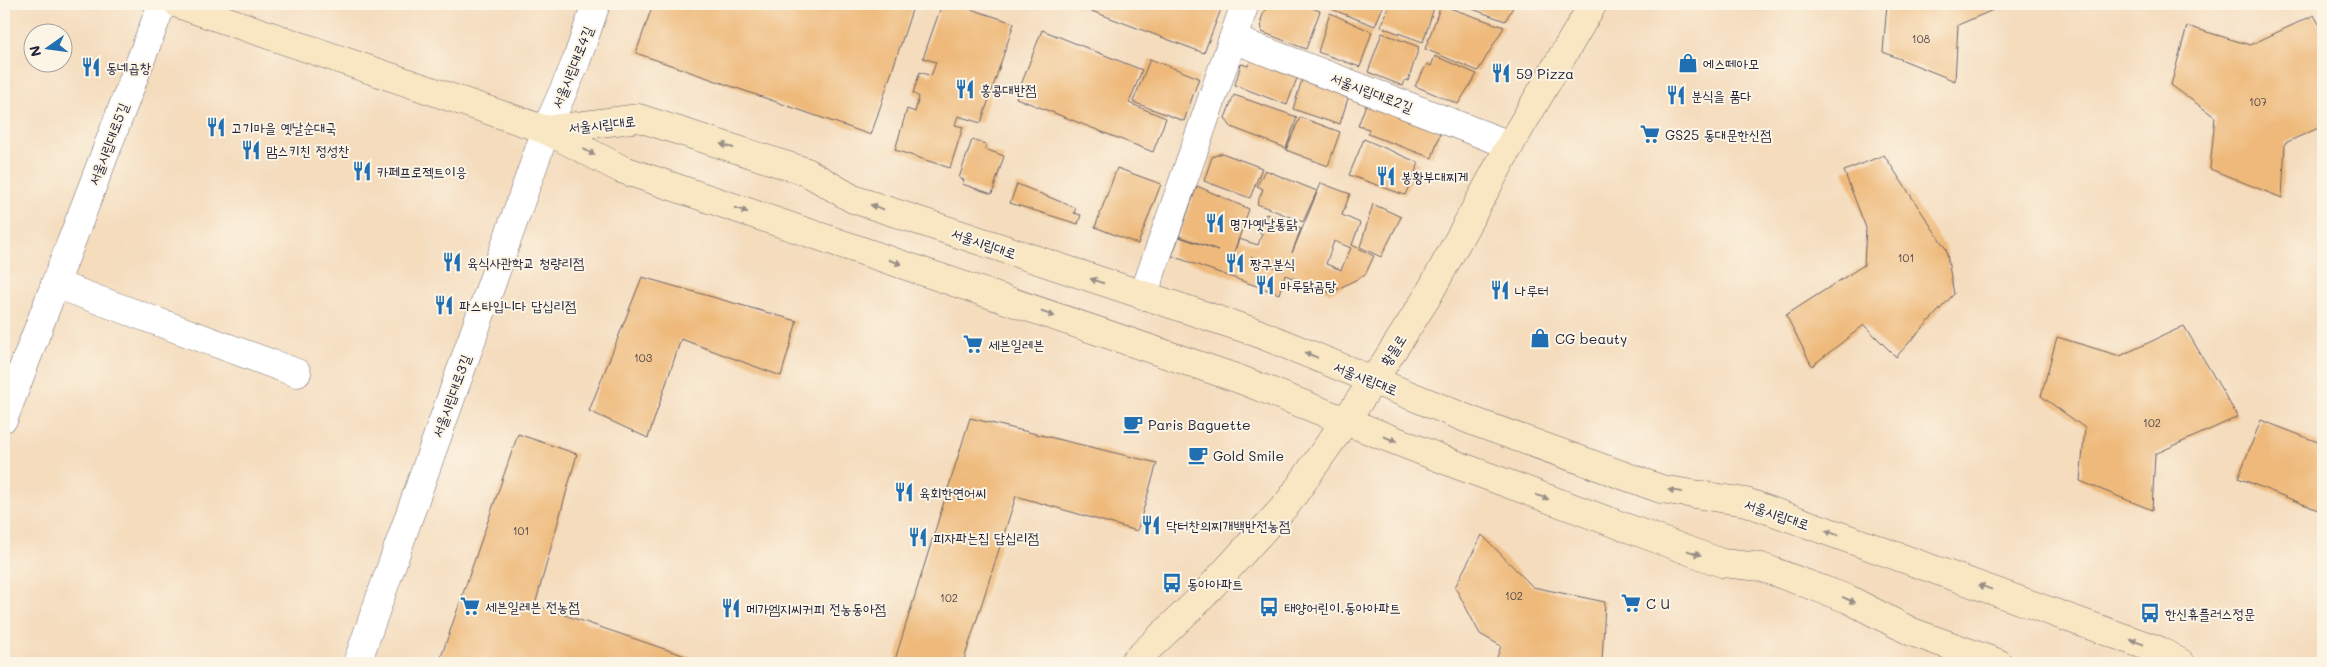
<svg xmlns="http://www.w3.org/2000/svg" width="2327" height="667" font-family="Mali,'Poor Story',sans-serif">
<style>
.building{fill:#eeb97a;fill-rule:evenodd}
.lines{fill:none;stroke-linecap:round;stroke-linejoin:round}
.street-casing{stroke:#6c6368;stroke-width:29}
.secondary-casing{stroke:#6c6368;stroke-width:29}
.street{stroke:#fff;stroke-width:28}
.secondary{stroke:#f9e7c3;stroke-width:28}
.oneway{fill:#988e86}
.labels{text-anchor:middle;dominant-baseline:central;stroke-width:4;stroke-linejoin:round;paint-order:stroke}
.number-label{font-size:11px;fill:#55484b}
.poi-label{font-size:14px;fill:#22223b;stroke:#fcf5e5;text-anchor:start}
.street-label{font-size:14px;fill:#22223b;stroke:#fcf5e5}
</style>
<rect width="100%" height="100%" fill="#fcf5e5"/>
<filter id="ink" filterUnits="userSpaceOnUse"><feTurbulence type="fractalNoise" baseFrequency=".02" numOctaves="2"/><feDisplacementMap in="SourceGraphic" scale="10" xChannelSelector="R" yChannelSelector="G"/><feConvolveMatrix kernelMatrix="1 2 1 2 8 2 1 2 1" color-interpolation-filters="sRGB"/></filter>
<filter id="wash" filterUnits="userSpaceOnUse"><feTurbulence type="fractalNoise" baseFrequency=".0096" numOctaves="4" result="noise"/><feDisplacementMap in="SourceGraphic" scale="20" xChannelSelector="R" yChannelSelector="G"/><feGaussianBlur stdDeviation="1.12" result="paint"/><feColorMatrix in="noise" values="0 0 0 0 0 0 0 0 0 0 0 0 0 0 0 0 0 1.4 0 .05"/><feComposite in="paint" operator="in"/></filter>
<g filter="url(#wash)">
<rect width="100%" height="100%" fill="#f4dcbd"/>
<g id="blocks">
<g class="building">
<polygon points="653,4 914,4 871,135 636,53"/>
<polygon points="942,4 955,4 1014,23 981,123 958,116 955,125 963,127 950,168 895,150 907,109 915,112 919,97 913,93 920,72 931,76 936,62 923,58"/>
<polygon points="1073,4 1223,4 1204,53"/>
<polygon points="1267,4 1300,4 1320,11 1306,49 1262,32 1261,20"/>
<polygon points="1333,4 1384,4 1375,26 1331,9"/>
<polygon points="1390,4 1421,4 1434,8 1423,42 1381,27"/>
<polygon points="1459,4 1515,4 1505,21"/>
<polygon points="1887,4 2007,4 1958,25 1955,81 1883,52"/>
<polygon points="1441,5 1504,27 1478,71 1425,49"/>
<polygon points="1330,13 1372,32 1360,67 1318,52"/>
<polygon points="2314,15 2323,31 2323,126 2285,143 2282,198 2210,169 2215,117 2171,85 2187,26 2250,45"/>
<polygon points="1042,30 1142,70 1129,103 1166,118 1153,152 1016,98"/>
<polygon points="1382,33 1419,47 1408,81 1405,80 1403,86 1368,72"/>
<polygon points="1435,56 1477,74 1458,104 1415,86 1427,64 1431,66"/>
<polygon points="1252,57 1299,73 1287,105 1235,85 1241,64 1248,66"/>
<polygon points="1150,59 1199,78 1184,121 1133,102"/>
<polygon points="1303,76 1349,95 1340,124 1334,122 1334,123 1293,109"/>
<polygon points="1234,95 1297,117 1286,148 1231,127 1225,118"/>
<polygon points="1368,99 1443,125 1432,158 1368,134 1369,129 1358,126"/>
<polygon points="1300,117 1340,132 1328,166 1286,150"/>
<polygon points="1364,139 1419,163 1405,195 1349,175"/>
<polygon points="972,140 986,144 985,149 1004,156 992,194 962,184 964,180 959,178"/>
<polygon points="1222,153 1262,168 1250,198 1204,181 1212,157"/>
<polygon points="1884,155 1946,249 1954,294 1896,357 1864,325 1812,366 1786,315 1864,265 1866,228 1844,171"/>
<polygon points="1117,168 1161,184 1138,244 1095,227"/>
<polygon points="1265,170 1317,191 1303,222 1257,204 1263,189 1257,186"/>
<path d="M1321,183L1350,194L1342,215L1360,223L1352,245L1374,256L1365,275L1330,293L1285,275L1279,294L1172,256L1179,237L1218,250L1179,236L1197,186L1249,209L1233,255L1239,239L1258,245L1262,233L1259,231L1266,214L1301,228L1292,253ZM1334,241L1351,248L1341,270L1326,264ZM1251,257L1285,270L1284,271Z"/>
<polygon points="1017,184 1076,208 1074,213 1081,215 1078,224 1010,203"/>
<polygon points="1373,204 1401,217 1381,257 1360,247"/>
<polygon points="642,277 797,321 781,376 681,339 648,438 589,411"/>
<polygon points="2184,326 2238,417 2155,454 2152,510 2080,481 2085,428 2041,396 2057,337 2120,356"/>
<polygon points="970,418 1157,463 1137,531 1016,496 963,663 894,663"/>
<polygon points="2261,420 2323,444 2323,512 2238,478"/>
<polygon points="518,434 577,454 535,605 706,663 439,663"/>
<polygon points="1482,535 1533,587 1605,602 1602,663 1495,663 1501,646 1480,634 1455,587"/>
</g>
</g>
</g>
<g filter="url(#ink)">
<use href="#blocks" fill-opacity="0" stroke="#6c6368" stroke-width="1"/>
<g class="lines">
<defs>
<g id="street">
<polyline points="1233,39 1510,145"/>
<polyline points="55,284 297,373"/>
<polyline points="1143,296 1245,4"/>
<polyline points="4,418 162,4"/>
<polyline points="357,663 546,130 576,62 596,4"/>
</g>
<g id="secondary">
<polyline points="178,4 546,130 621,169 1239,379 1460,466 1722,563 1761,567 1848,599 1912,632 1998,663"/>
<polyline points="546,130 639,118 807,172 853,199 1255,332 1475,422 1661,489 1746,502 2158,650 2181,663"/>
<polyline points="1133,663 1199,600 1288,503 1373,381 1426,299 1510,145 1593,4"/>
</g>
</defs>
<use href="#street" class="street-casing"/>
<use href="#secondary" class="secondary-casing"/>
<use href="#street" class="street"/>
<use href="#secondary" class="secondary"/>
</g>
<defs><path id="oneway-solid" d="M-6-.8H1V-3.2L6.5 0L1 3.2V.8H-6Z" transform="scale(1.25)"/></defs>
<g class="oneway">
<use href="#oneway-solid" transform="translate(727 146) rotate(-162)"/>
<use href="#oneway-solid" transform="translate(589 152) rotate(28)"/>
<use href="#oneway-solid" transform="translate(877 207) rotate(-161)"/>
<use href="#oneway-solid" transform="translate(741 210) rotate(19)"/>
<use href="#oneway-solid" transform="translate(895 262) rotate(19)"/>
<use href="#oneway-solid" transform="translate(1097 281) rotate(-161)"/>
<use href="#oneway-solid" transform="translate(1048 314) rotate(19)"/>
<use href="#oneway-solid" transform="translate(1311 355) rotate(-158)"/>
<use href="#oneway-solid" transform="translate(1390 439) rotate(22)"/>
<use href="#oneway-solid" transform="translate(1675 491) rotate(-172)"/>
<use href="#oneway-solid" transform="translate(1542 497) rotate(20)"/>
<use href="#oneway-solid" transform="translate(1832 533) rotate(-160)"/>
<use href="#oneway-solid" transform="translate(1694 553) rotate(20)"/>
<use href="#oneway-solid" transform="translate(1985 587) rotate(-160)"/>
<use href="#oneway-solid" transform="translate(1849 600) rotate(24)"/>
<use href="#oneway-solid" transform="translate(2137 642) rotate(-160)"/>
</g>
</g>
<defs>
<symbol id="shop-bare" viewBox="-9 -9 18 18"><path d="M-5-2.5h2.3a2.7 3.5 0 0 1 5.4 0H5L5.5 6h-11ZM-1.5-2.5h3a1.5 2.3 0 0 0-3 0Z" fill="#1f6fb2" stroke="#fcf5e5" stroke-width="2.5" paint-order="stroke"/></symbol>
<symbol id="restaurant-bare" viewBox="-9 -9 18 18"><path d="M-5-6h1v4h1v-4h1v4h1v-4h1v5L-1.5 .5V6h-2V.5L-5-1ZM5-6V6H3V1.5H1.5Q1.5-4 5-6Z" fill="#1f6fb2" stroke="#fcf5e5" stroke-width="2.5" paint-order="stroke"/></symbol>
<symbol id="supermarket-bare" viewBox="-9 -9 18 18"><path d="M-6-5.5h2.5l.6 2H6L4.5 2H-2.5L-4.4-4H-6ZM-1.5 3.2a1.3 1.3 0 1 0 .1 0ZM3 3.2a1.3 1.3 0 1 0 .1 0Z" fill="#1f6fb2" stroke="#fcf5e5" stroke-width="2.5" paint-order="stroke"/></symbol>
<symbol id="cafe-bare" viewBox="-9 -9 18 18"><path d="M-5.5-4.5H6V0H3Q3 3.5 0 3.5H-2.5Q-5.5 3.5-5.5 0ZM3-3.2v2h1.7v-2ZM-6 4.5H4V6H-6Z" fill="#1f6fb2" stroke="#fcf5e5" stroke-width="2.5" paint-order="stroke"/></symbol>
<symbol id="bus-bare" viewBox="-9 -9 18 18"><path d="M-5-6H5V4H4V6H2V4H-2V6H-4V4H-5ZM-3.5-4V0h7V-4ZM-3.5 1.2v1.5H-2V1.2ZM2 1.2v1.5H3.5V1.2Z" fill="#1f6fb2" stroke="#fcf5e5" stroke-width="2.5" paint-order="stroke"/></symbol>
</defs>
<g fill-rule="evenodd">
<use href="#shop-bare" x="1674" y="49" width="28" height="28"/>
<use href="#restaurant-bare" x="77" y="53" width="28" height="28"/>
<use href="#restaurant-bare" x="1487" y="59" width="28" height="28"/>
<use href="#restaurant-bare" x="951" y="75" width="28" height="28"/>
<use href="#restaurant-bare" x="1662" y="81" width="28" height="28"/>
<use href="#restaurant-bare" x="202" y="113" width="28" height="28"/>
<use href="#supermarket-bare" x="1636" y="120" width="28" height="28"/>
<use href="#restaurant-bare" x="237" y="136" width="28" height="28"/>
<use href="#restaurant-bare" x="348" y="157" width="28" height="28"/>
<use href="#restaurant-bare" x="1372" y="162" width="28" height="28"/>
<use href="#restaurant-bare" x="1201" y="209" width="28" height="28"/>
<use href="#restaurant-bare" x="438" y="248" width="28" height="28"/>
<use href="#restaurant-bare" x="1221" y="249" width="28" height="28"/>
<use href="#restaurant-bare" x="1251" y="271" width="28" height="28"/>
<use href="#restaurant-bare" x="1486" y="276" width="28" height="28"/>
<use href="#restaurant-bare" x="430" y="291" width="28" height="28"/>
<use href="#shop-bare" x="1526" y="324" width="28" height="28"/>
<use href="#supermarket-bare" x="959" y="330" width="28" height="28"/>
<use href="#cafe-bare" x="1119" y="410" width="28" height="28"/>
<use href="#cafe-bare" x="1184" y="441" width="28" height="28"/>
<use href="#restaurant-bare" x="890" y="478" width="28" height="28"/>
<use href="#restaurant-bare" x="1137" y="511" width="28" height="28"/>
<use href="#restaurant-bare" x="904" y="523" width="28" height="28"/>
<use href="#bus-bare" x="1158" y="569" width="28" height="28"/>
<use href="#supermarket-bare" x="1617" y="589" width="28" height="28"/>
<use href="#supermarket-bare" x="456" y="592" width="28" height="28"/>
<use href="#bus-bare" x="1255" y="593" width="28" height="28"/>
<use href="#restaurant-bare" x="717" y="594" width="28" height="28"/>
<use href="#bus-bare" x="2136" y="599" width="28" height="28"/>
</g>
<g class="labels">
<g class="number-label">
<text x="1921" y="38">108</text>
<text x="2258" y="101">107</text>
<text x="1906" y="257">101</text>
<text x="643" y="357">103</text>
<text x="2152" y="422">102</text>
<text x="521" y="530">101</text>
<text x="1514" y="595">102</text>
<text x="949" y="597">102</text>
</g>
<g class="poi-label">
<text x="1703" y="63">에스떼아모</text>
<text x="106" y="67">동네곱창</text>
<text x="1516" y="73">59 Pizza</text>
<text x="980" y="89">홍콩대반점</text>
<text x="1691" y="95">분식을 품다</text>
<text x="231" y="127">고기마을 옛날순대국</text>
<text x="1665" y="134">GS25 동대문한신점</text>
<text x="266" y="150">맘스키친 정성찬</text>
<text x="377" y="171">카페프로젝트이응</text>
<text x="1401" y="176">봉황부대찌게</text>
<text x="1230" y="223">명가옛날통닭</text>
<text x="467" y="262">육식사관학교 청량리점</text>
<text x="1250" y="263">짱구분식</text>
<text x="1280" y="285">마루닭곰탕</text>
<text x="1515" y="290">나루터</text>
<text x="459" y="305">파스타입니다 답십리점</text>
<text x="1555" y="338">CG beauty</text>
<text x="988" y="344">세븐일레븐</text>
<text x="1148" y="424">Paris Baguette</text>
<text x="1213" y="455">Gold Smile</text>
<text x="919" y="492">육회한연어씨</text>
<text x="1166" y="525">닥터찬의찌개백반전농점</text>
<text x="933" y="537">피자파는집 답십리점</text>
<text x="1187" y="583">동아아파트</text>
<text x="1646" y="603">C U</text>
<text x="485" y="606">세븐일레븐 전농점</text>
<text x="1284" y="607">태양어린이.동아아파트</text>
<text x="746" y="608">메가엠지씨커피 전농동아점</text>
<text x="2165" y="613">한신휴플러스정문</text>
</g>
<g class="street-label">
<text transform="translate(572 67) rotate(-68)">서울시립대로4길</text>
<text transform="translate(1372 92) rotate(21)">서울시립대로2길</text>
<text transform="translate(602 124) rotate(-6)">서울시립대로</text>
<text transform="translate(108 144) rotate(-69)">서울시립대로5길</text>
<text transform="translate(984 243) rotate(19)">서울시립대로</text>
<text transform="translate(1393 350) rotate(-57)">황물로</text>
<text transform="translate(1366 378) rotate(22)">서울시립대로</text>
<text transform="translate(451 396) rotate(-70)">서울시립대로3길</text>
<text transform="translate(1777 514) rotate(19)">서울시립대로</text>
</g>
</g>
<rect width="2327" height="667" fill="none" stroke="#fcf5e5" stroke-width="20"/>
<g transform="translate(48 48) rotate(256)"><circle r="24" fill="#fcf5e5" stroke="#a5a1a1"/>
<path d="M0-4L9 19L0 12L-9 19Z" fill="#1f6fb2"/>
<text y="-8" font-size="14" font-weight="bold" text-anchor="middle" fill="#22223b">N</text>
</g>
</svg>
